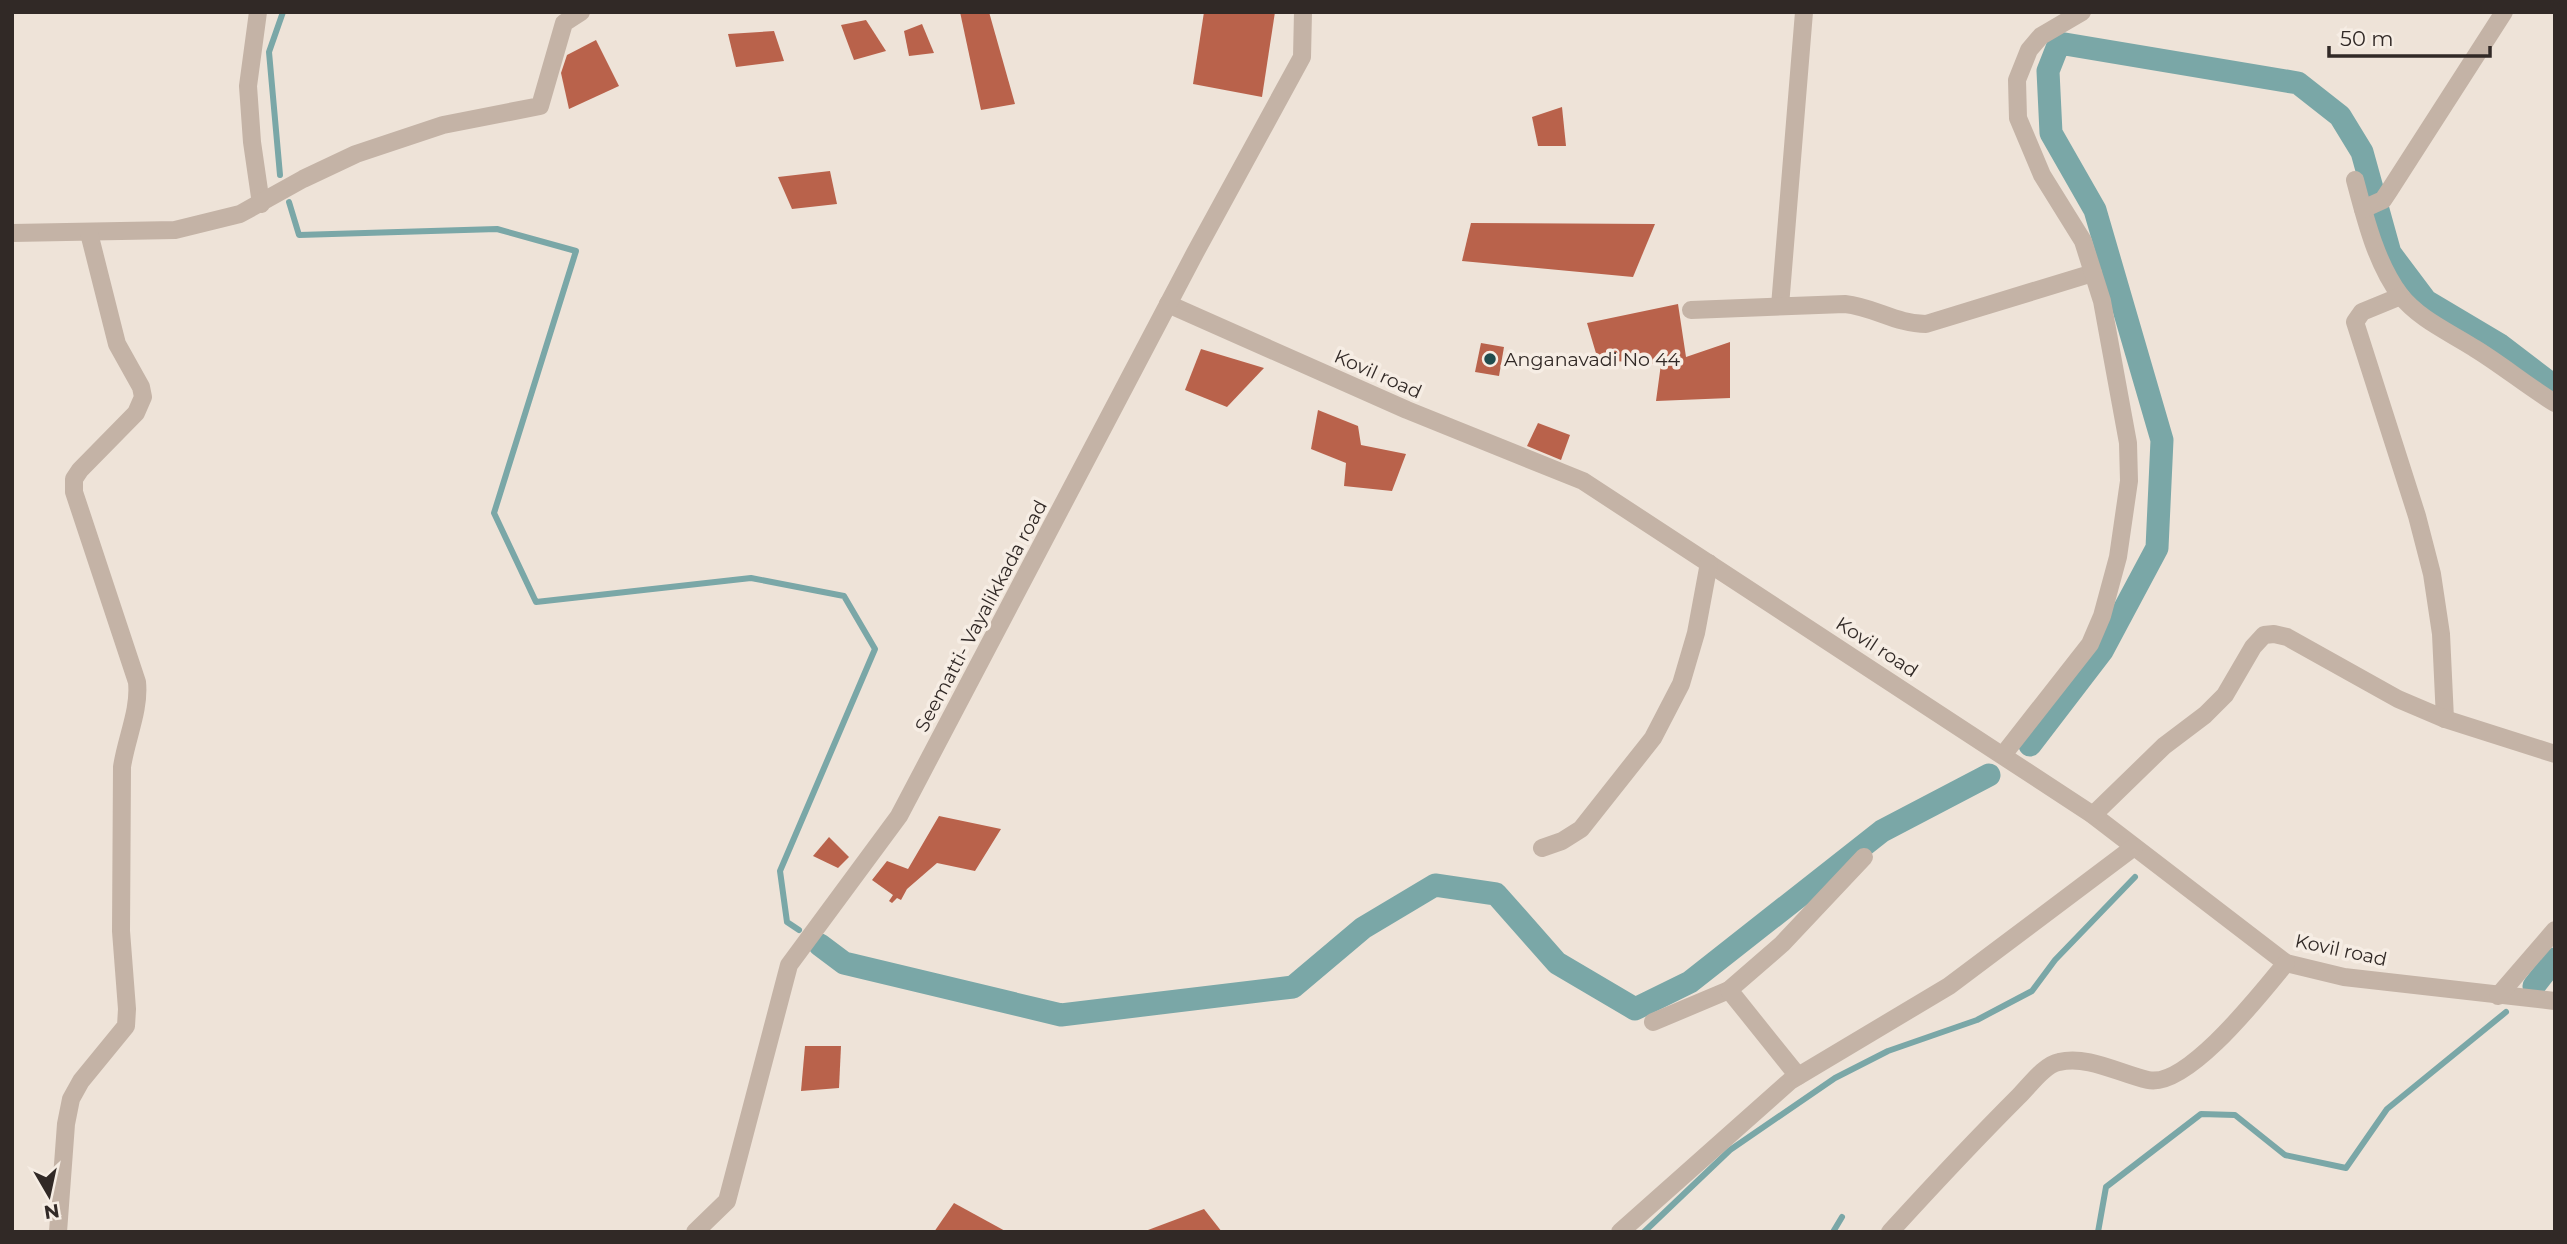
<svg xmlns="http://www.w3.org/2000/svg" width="2567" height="1244" font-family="Montserrat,sans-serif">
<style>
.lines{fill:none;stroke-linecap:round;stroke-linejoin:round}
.stream{stroke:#7aa7a7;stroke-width:6}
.canal{stroke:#7aa7a7;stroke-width:23}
.building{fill:#b9624b}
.minor{stroke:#c4b3a6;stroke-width:18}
.poi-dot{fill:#204c4e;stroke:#f6ede4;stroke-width:2.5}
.labels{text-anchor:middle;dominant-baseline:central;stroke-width:7;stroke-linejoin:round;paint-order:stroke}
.poi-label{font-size:19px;fill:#312926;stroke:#f6ede4;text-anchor:start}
.street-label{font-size:19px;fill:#312926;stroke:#f6ede4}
</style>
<rect width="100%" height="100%" fill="#eee3d8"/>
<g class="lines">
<g class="stream">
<polyline points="280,175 269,52 283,12"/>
<polyline points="289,202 299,235 497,229 576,251 494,513 536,602 751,578 844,596 875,649 780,871 787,922 799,930"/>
<polyline points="1644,1232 1730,1150 1835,1078 1888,1051 1977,1020 2032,991 2055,960 2135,877"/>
<polyline points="1833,1232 1842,1217"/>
<polyline points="2098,1232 2106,1187 2201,1114 2235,1115 2285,1155 2346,1168 2387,1109 2506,1012"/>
</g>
<g class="canal">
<polyline points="2030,745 2102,651 2157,548 2162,440 2095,210 2051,133 2048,71 2059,43 2298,83 2340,116 2362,152 2390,253 2426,301 2500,345 2555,387"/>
<polyline points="820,945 844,963 1061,1015 1293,987 1363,928 1435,885 1496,894 1557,963 1635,1009 1690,982 1882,831 1989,775"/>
<polyline points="2534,986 2555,959"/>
</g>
</g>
<g class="building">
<polygon points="960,12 989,12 1015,104 981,110"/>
<polygon points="1204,12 1275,12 1262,97 1193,84"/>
<polygon points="866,20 886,51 854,60 841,25"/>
<polygon points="922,24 934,53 909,56 904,31"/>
<polygon points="774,31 784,61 736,67 728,34"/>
<polygon points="596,40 619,86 569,109 561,73 567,55"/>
<polygon points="1562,107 1566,146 1538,146 1532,117"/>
<polygon points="830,171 837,204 792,209 778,177"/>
<polygon points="1471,223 1655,224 1633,277 1462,261"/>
<polygon points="1678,304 1686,357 1730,342 1730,398 1656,401 1661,364 1598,360 1587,323"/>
<polygon points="1481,343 1504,347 1499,376 1475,372"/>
<polygon points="1201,349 1264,368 1227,407 1185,390"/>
<polygon points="1318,410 1358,426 1361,445 1406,454 1392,491 1344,486 1346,463 1311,449"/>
<polygon points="1538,423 1570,435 1561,460 1527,446"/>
<polygon points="939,816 1001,829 975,871 937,863 907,889 901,900 897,898 892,903 889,901 893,895 872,880 887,861 908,869"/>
<polygon points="829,837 849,857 838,868 813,856"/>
<polygon points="805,1046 841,1046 839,1088 801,1091"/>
<polygon points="954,1203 1007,1232 934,1232"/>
<polygon points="1204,1209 1222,1232 1148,1232 1148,1230"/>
</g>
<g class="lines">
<g class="minor">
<polyline points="258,12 248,86 252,142 261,204"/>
<path d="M2355,180C2365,218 2376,263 2400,295C2419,319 2449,332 2474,348C2502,365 2527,386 2555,403"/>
<polyline points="2363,209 2383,200 2389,191 2504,12"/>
<polyline points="12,233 175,230 240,214 303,179 356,154 443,125 540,106 564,23 581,12"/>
<polyline points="2401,296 2362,312 2355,322 2417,516 2432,574 2441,634 2445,719"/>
<polyline points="1168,304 1407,410 1583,481 2093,815 2286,963 2344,977 2555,1001"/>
<polyline points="1780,306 1804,12"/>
<path d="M1691,310L1845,304C1874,307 1897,324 1926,324L2093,273"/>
<polyline points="2003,755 2090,644 2102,616 2118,557 2129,481 2128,443 2102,301 2083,241 2042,175 2018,118 2017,80 2029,50 2041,36 2082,12"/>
<polyline points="2093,815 2164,746 2205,715 2225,695 2253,647 2264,635 2274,634 2287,637 2398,699 2445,719 2555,754"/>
<polyline points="1542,848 1562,841 1581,829 1653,738 1681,684 1696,633 1709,563"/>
<polyline points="2498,996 2555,930"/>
<polyline points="1653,1022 1729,990"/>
<polyline points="1798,1076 1729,990 1782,944 1864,857"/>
<path d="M58,1232L66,1124L71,1099L81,1081L126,1026L127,1009L121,931L122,767C126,739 140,710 137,682L74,492V479L80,470L136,413L143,397L141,387L117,344L89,233"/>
<polyline points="695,1232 727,1201 789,965 899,816 1195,253 1302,57 1303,12"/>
<polyline points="1620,1232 1790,1081 1949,986 2134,847"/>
<path d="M1890,1232C1932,1186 1975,1140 2019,1096C2030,1085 2044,1065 2059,1062C2088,1055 2120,1074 2148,1080C2187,1089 2262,992 2286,963"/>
</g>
</g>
<circle class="poi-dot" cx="1490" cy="359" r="7"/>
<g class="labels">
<g class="poi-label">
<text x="1504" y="359">Anganavadi No 44</text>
</g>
<g class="street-label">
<text transform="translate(1378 374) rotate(24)">Kovil road</text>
<text transform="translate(981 616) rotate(-62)">Seematti- Vayalikkada road</text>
<text transform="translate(1877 647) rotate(33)">Kovil road</text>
<text transform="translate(2341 950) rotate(12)">Kovil road</text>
</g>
</g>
<rect width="2567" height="1244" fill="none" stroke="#312926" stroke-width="28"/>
<g transform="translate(49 1195) rotate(171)" stroke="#f6ede4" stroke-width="5" paint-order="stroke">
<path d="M0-5L12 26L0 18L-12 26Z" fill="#312926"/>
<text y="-10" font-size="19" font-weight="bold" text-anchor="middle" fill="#312926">N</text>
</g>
<path d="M2329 46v10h161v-10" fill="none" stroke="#312926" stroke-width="3.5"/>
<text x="2340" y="46" font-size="21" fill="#312926" stroke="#f6ede4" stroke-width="5" paint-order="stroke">50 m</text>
</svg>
